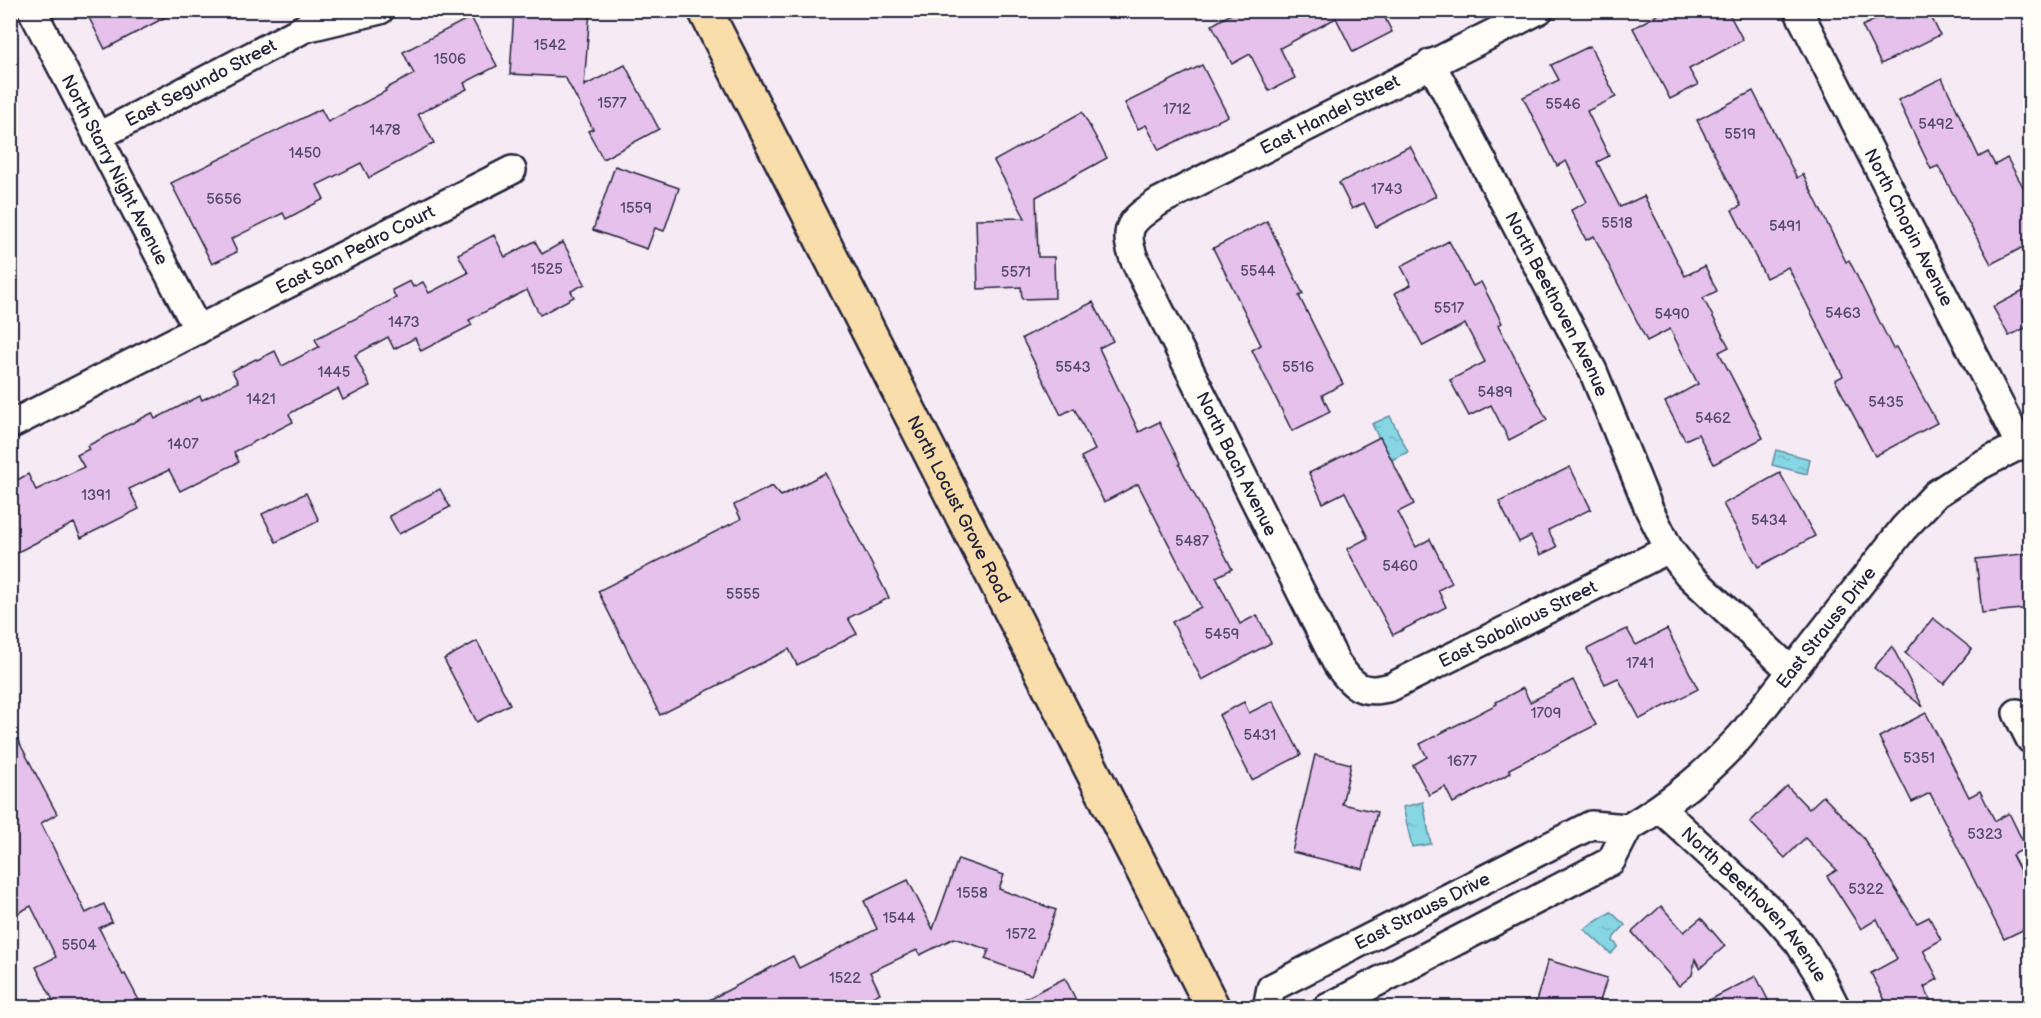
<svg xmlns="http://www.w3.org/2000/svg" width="2041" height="1018" font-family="'Balsamiq Sans',sans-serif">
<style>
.water{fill:url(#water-ripples);stroke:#5e8ea0;stroke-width:1.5}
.building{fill:#e5c1ec;stroke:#22223b;stroke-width:1.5}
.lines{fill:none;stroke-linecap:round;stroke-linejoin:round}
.minor-casing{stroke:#22223b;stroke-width:32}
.major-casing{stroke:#22223b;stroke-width:38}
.minor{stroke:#fdfcf7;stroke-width:27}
.major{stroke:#f9deab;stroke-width:33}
.labels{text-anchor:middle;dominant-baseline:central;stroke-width:4.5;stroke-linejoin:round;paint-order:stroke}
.number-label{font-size:15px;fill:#534a67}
.street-label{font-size:18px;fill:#22223b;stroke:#fdfcf7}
</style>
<defs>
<pattern id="water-ripples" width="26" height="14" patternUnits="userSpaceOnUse" patternTransform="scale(1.5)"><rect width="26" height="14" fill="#86d6e3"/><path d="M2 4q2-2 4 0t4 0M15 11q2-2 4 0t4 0" fill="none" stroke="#73b7c4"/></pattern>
</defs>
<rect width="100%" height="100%" fill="#f6eaf4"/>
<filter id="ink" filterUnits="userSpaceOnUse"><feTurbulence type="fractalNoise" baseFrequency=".0167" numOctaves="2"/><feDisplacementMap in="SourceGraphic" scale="12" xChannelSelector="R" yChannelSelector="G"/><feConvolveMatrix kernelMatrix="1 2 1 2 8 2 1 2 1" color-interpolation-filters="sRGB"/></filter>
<g filter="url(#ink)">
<g class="water">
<polygon points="1390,416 1408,452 1390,461 1372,424"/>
<polygon points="1776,450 1810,459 1807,474 1772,465"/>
<polygon points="1423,802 1431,844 1412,847 1403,807"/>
<polygon points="1611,912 1625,925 1614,937 1613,941 1618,946 1611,954 1584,929"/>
</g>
<g class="building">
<polygon points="85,10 179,10 105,49"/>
<polygon points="514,10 590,10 584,86 625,65 659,129 603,159 588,131 593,129 565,77 510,74"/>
<polygon points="1238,10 1381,10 1392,32 1353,52 1336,18 1280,48 1295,78 1269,91 1250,54 1232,64 1212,25"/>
<polygon points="1666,10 1727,10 1743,40 1689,69 1698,85 1670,99 1633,28"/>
<polygon points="1873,10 1928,10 1940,35 1881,64 1862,26 1877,19"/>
<polygon points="471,17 497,66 464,83 467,89 418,114 434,143 369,178 361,163 317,185 324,199 286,219 283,213 231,239 237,252 212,264 171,183 321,109 328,122 386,91 385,89 414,74 403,52"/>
<polygon points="1590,46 1616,97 1587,111 1609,156 1597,162 1620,207 1644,196 1685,276 1705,266 1717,291 1703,298 1729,347 1719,352 1763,438 1714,464 1698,434 1685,440 1665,402 1698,384 1670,329 1647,341 1594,236 1586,240 1571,210 1587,202 1566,161 1557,166 1523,97 1559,80 1551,65"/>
<polygon points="1202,65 1228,116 1159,150 1146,125 1138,129 1125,103"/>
<polygon points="1942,78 1979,157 1988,152 1995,165 2007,158 2031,201 2031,243 1991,264 1938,166 1931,169 1898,100"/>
<polygon points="1753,91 1797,178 1803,174 1846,262 1849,260 1893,349 1896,347 1937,423 1875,456 1835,380 1843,376 1788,267 1766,278 1732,210 1741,206 1697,120"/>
<polygon points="1082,112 1107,158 1036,197 1038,257 1054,257 1055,298 1022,299 1021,287 978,289 976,219 1025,218 994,161"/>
<polygon points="1410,146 1436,196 1376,227 1364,203 1352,209 1339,183"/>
<polygon points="615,166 679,188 664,231 655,228 647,249 593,230"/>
<polygon points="1267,221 1303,294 1299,296 1343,384 1322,395 1330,412 1292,431 1252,350 1261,345 1213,248"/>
<polygon points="494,235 505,257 535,241 542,254 563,242 585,284 571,291 574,297 540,315 527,290 469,320 472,325 421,351 415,338 394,349 388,337 355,355 370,386 343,400 338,389 303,406 289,414 293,422 234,452 239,462 180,491 169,470 129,489 139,509 81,538 74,523 10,556 10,484 28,474 36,490 84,467 77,455 89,449 87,446 152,413 155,419 200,396 202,400 238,382 232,371 256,359 257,360 275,351 282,366 319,347 315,339 396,298 392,290 410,281 413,287 423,282 429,293 468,273 458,254"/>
<polygon points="1449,241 1473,286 1481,282 1502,323 1498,325 1547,420 1509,440 1491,405 1469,416 1450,380 1485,362 1465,324 1423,346 1395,293 1411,285 1401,266"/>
<polygon points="2031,287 2031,325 2009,336 1993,307"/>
<polygon points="1093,302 1113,341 1099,348 1139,432 1159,422 1180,463 1179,464 1232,569 1216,577 1240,624 1257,615 1271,643 1202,680 1172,622 1201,607 1138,484 1104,502 1081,457 1095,450 1074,408 1061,415 1022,338"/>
<polygon points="1380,437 1414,504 1398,512 1416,547 1430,539 1452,583 1438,590 1446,607 1393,635 1347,549 1368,538 1345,492 1323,503 1309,473"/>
<polygon points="1570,467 1591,509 1548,530 1557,547 1540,555 1531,536 1519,542 1499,502"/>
<polygon points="825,473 889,598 848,618 857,634 797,665 789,649 660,715 598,591 741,519 734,505 772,486 781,496"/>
<polygon points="1780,473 1815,536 1758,567 1723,504"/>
<polygon points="440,489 450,507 399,534 389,516"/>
<polygon points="306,493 319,521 276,542 262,514"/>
<polygon points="2031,553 2031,608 1982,613 1976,559"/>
<polygon points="1933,618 1972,649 1944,684 1905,653"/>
<polygon points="1627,629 1636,645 1667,629 1698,689 1640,719 1618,678 1605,684 1587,649"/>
<polygon points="477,641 510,704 477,722 444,659"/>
<polygon points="1892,646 1923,707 1874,668"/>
<polygon points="1573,680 1596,725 1509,769 1511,773 1453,803 1445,787 1429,795 1413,765 1427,757 1420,744 1497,704 1496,702 1523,688 1530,702"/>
<polygon points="1273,701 1301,755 1252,780 1219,715 1244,702 1249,713"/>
<polygon points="1926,713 1969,797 1980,791 1995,821 2009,813 2026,848 2012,855 2031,892 2031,926 2004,939 1930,793 1912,802 1879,737"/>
<polygon points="10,725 57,814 41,823 86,913 104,904 112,922 99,928 123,975 125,974 143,1008 57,1008 36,967 56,957 31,906 10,917"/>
<polygon points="1315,755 1351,764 1342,804 1377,812 1363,869 1292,852"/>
<polygon points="1787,786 1809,809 1823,796 1862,836 1917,923 1929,917 1941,940 1923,950 1938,979 1924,987 1931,1001 1918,1008 1889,1008 1871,973 1897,959 1877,919 1861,929 1827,876 1837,870 1805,838 1785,858 1750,822"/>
<polygon points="958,859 1004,875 999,889 1056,910 1032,976 985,959 989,950 954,938 920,955 917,950 870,972 880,993 851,1008 694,1008 793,956 799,968 877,929 864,901 908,880 933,929"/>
<polygon points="1661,906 1684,932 1701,918 1725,946 1700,968 1695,959 1692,975 1679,986 1632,932"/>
<polygon points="1548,960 1607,978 1598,1008 1534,1008"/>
<polygon points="1756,976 1772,1008 1694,1008"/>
<polygon points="1065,978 1080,1008 1006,1008"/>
</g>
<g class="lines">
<defs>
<g id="minor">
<path id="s1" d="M32,10L198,330"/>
<polyline points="328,10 305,28 380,10"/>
<path id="s2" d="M1539,10L1160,201C1132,220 1121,226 1135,261L1337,664C1353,687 1363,695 1391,687L1669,549"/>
<path id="s3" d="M1798,10L2020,445"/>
<path id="s4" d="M1431,63L1593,371L1649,509L1669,549L1688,574L1791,671"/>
<path id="s5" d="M97,137L305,28"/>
<path id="s6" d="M10,425L512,170"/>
<polyline points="2017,713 2030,739"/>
<path id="s7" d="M1661,809L1772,912L1799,943L1820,976L1836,1008"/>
<path id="s8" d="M1628,828C1672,802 1706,774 1741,736L1903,529L1936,494L1979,466L2030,440"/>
<path id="s9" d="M1267,1008L1271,988L1591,825L1628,828L1611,861L1327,1008"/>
</g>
<g id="major">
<path id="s10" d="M705,10L1213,1008"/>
</g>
</defs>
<use href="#minor" class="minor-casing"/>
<use href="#major" class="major-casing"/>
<use href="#minor" class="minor"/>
<use href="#major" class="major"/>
</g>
</g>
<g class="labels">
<g class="number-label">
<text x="550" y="45">1542</text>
<text x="450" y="59">1506</text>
<text x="612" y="103">1577</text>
<text x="1563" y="104">5546</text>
<text x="1177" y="109">1712</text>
<text x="1936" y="124">5492</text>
<text x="385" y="130">1478</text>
<text x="1740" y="134">5519</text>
<text x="305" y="153">1450</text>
<text x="1387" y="189">1743</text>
<text x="224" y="199">5656</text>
<text x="636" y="208">1559</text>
<text x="1617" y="223">5518</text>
<text x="1785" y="226">5491</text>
<text x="547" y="269">1525</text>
<text x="1258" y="271">5544</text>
<text x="1016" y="272">5571</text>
<text x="1449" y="308">5517</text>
<text x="1843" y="313">5463</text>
<text x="1672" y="314">5490</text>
<text x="404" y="322">1473</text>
<text x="1073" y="367">5543</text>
<text x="1298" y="367">5516</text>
<text x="334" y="372">1445</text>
<text x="1495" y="392">5489</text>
<text x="261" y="399">1421</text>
<text x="1886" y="402">5435</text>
<text x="1713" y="418">5462</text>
<text x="183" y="444">1407</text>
<text x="96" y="495">1391</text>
<text x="1769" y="520">5434</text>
<text x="1192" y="541">5487</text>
<text x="1400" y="566">5460</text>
<text x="743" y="594">5555</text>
<text x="1222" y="634">5459</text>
<text x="1640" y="663">1741</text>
<text x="1546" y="713">1709</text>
<text x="1260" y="735">5431</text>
<text x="1919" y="758">5351</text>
<text x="1462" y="761">1677</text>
<text x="1985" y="834">5323</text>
<text x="1866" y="889">5322</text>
<text x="972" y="893">1558</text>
<text x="899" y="918">1544</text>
<text x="1021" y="934">1572</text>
<text x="79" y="945">5504</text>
<text x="845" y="978">1522</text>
</g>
<g class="street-label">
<text stroke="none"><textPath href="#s5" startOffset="117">East Segundo Street</textPath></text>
<text transform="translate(1330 115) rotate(-27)">East Handel Street</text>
<text stroke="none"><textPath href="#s1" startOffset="180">North Starry Night Avenue</textPath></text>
<text stroke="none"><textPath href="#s3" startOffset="244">North Chopin Avenue</textPath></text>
<text stroke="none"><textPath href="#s6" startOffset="387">East San Pedro Court</textPath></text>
<text stroke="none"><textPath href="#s4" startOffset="272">North Beethoven Avenue</textPath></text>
<text stroke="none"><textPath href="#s2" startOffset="726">North Bach Avenue</textPath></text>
<text stroke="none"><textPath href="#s10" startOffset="560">North Locust Grove Road</textPath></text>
<text stroke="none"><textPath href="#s2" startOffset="1156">East Sabalious Street</textPath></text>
<text stroke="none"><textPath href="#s8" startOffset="284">East Strauss Drive</textPath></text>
<text stroke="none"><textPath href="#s7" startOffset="134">North Beethoven Avenue</textPath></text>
<text stroke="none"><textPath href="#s9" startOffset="190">East Strauss Drive</textPath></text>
</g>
</g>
<rect width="2041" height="1018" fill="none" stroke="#fdfcf7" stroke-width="36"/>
<rect x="18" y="18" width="2005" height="982" fill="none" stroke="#22223b" stroke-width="2" filter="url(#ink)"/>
</svg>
